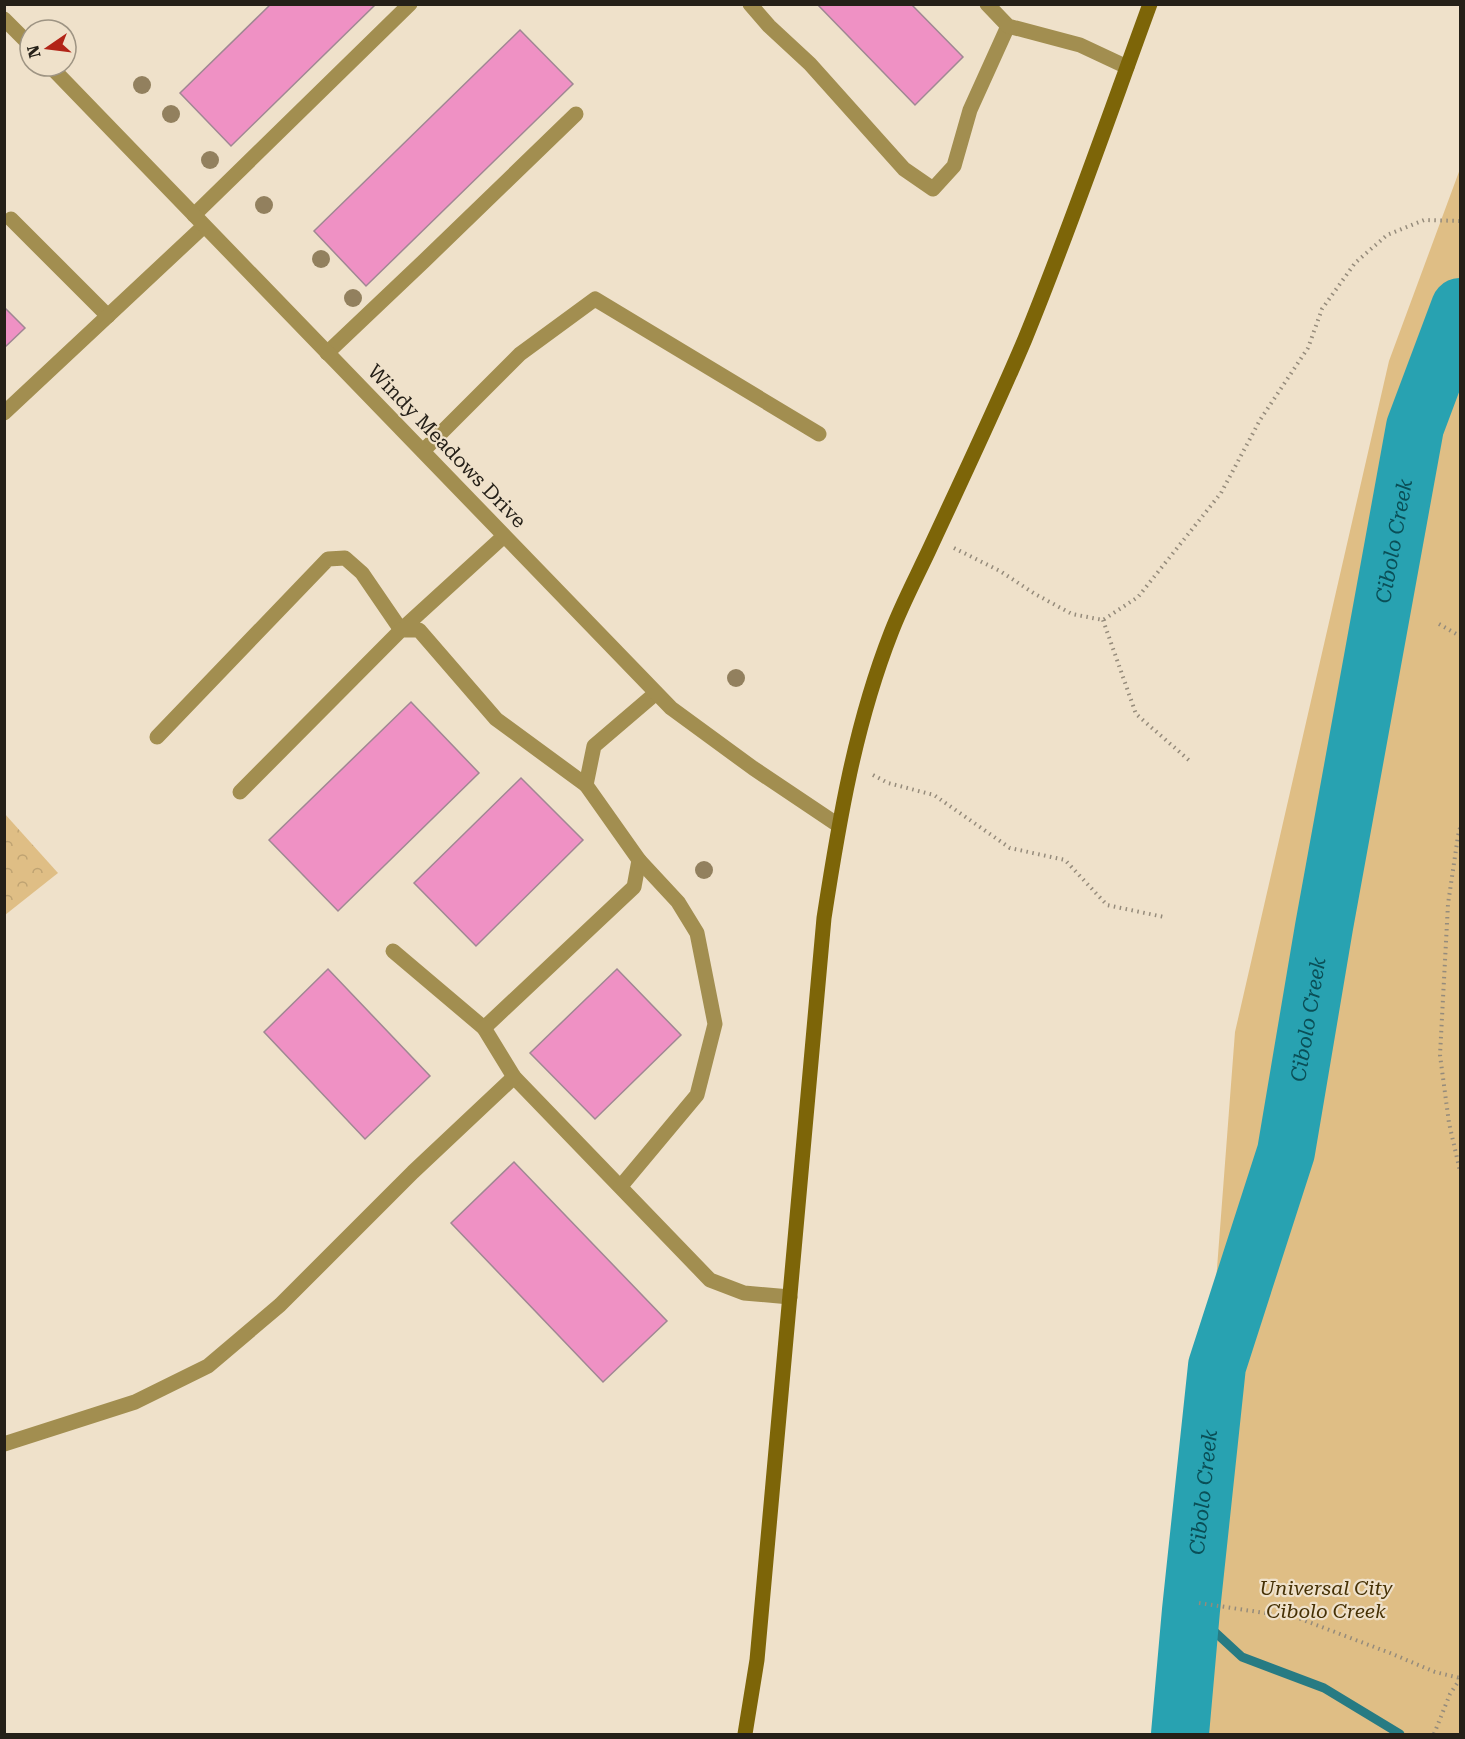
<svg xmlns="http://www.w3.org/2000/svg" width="1465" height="1739" font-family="'Roboto Serif',serif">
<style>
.forest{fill:url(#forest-crowns)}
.park{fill:#dfbe85}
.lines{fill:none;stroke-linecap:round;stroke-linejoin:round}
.stream{stroke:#277b83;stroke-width:9}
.river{stroke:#28a2b1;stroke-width:58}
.building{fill:#ef91c4;stroke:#a08793;stroke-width:1.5}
.path{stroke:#958b7b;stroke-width:4;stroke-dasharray:1.5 4.5;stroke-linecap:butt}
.lane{stroke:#a28e50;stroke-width:15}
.street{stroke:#a28e50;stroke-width:15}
.secondary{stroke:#7d6508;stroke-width:15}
.tree{fill:#92805e}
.labels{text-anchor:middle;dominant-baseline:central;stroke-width:4.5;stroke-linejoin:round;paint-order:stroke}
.street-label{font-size:20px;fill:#252018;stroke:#efe1ca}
.park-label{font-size:20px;font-style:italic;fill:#463105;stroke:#efe1ca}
.water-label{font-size:21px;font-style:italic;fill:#0a4f57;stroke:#efe1ca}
</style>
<defs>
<pattern id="forest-crowns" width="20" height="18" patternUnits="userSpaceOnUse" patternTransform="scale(1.5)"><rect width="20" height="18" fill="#dfbe85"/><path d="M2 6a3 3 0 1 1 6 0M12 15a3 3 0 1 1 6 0" fill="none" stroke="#bfa372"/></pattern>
</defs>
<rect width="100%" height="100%" fill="#efe1ca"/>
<polygon class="forest" points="4,813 58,873 5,915 4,915"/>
<polygon class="park" points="1460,169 1460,1734 1163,1734 1191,1610 1235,1032 1389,361"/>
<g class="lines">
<polyline class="stream" points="1191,1610 1242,1657 1324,1688 1400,1734"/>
<path class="river" id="s1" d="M1180,1734L1191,1610L1217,1366L1286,1152L1324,927L1415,427L1460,307"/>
</g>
<g class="building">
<polygon points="271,4 376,4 231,146 180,93"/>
<polygon points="817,4 911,4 963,57 915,105"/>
<polygon points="520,30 573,84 366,286 314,231"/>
<polygon points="4,307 25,328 4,348"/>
<polygon points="411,702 479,773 338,911 269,840"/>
<polygon points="521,778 583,840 476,946 414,883"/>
<polygon points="328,969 430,1076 365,1139 264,1032"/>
<polygon points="617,969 681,1035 595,1119 530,1053"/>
<polygon points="514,1162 667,1321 603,1382 451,1223"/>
</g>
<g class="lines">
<g class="path">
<polyline points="954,548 1000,571 1035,594 1072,614 1103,620 1138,597 1221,493 1260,420 1308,348 1322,309 1355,263 1387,235 1424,220 1460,221"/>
<polyline points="1103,620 1136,714 1191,762"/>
<polyline points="1439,624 1460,636"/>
<polyline points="873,775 888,783 934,795 1010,848 1065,860 1107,905 1164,917"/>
<polyline points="1460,828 1458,836 1448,904 1440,1055 1449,1123 1460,1171"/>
<polyline points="1199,1603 1298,1618 1390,1653 1435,1672 1460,1678"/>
<polyline points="1434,1734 1450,1694 1460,1679"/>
</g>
<g class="lane">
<polyline points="750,4 769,26 810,64 904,169 933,189 954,166 970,110 1008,26"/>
<polyline points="987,4 1008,26 1080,45 1127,67"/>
<polyline points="194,215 410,4"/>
<polyline points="11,219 108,316"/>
<polyline points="327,353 424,261 576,114"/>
<polyline points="4,413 204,226"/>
<polyline points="423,451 520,354 595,299 819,434"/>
<polyline points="157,737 328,559 345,558 362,573 401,630 504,536"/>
<polyline points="240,792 401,630 419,630 496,719 586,785"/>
<polyline points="393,951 484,1028 514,1077 710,1280 744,1293 790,1297"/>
<polyline points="484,1028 634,887 639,860"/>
<polyline points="621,1186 697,1095 715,1024 697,933 678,902 639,860 586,785 594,746 656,693"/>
<polyline points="4,1444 135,1402 208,1366 280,1305 413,1172 514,1077"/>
</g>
<g class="street">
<polyline points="4,19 30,45"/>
<polyline points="50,66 671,708 753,768 838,825"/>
</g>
<path class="secondary" d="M745,1734L757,1660L824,918C839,821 855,725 891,633C902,604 917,576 930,548C962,479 995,410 1025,339C1070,229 1109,116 1150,4"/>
</g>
<g class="tree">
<circle cx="142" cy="85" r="9"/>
<circle cx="171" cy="114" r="9"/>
<circle cx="210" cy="160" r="9"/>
<circle cx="264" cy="205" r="9"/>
<circle cx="321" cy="259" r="9"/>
<circle cx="353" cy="298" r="9"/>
<circle cx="736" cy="678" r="9"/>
<circle cx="704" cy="870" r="9"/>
</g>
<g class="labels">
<g class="street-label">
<text transform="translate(447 446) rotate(46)">Windy Meadows Drive</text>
</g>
<g class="park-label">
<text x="1326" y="1588">Universal City<tspan x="1326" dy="23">Cibolo Creek</tspan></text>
</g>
<g class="water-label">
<text stroke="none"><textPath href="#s1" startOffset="1215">Cibolo Creek</textPath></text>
<text stroke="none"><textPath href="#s1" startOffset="729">Cibolo Creek</textPath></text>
<text stroke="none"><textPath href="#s1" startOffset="243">Cibolo Creek</textPath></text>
</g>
</g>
<rect width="1465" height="1739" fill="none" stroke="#252018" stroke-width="12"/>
<g transform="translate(48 48) rotate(256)"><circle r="28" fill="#efe1ca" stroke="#9e9483" stroke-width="1.5"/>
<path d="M0-4.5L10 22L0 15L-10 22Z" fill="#b22417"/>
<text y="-9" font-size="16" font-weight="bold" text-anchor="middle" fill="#252018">N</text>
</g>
</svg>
